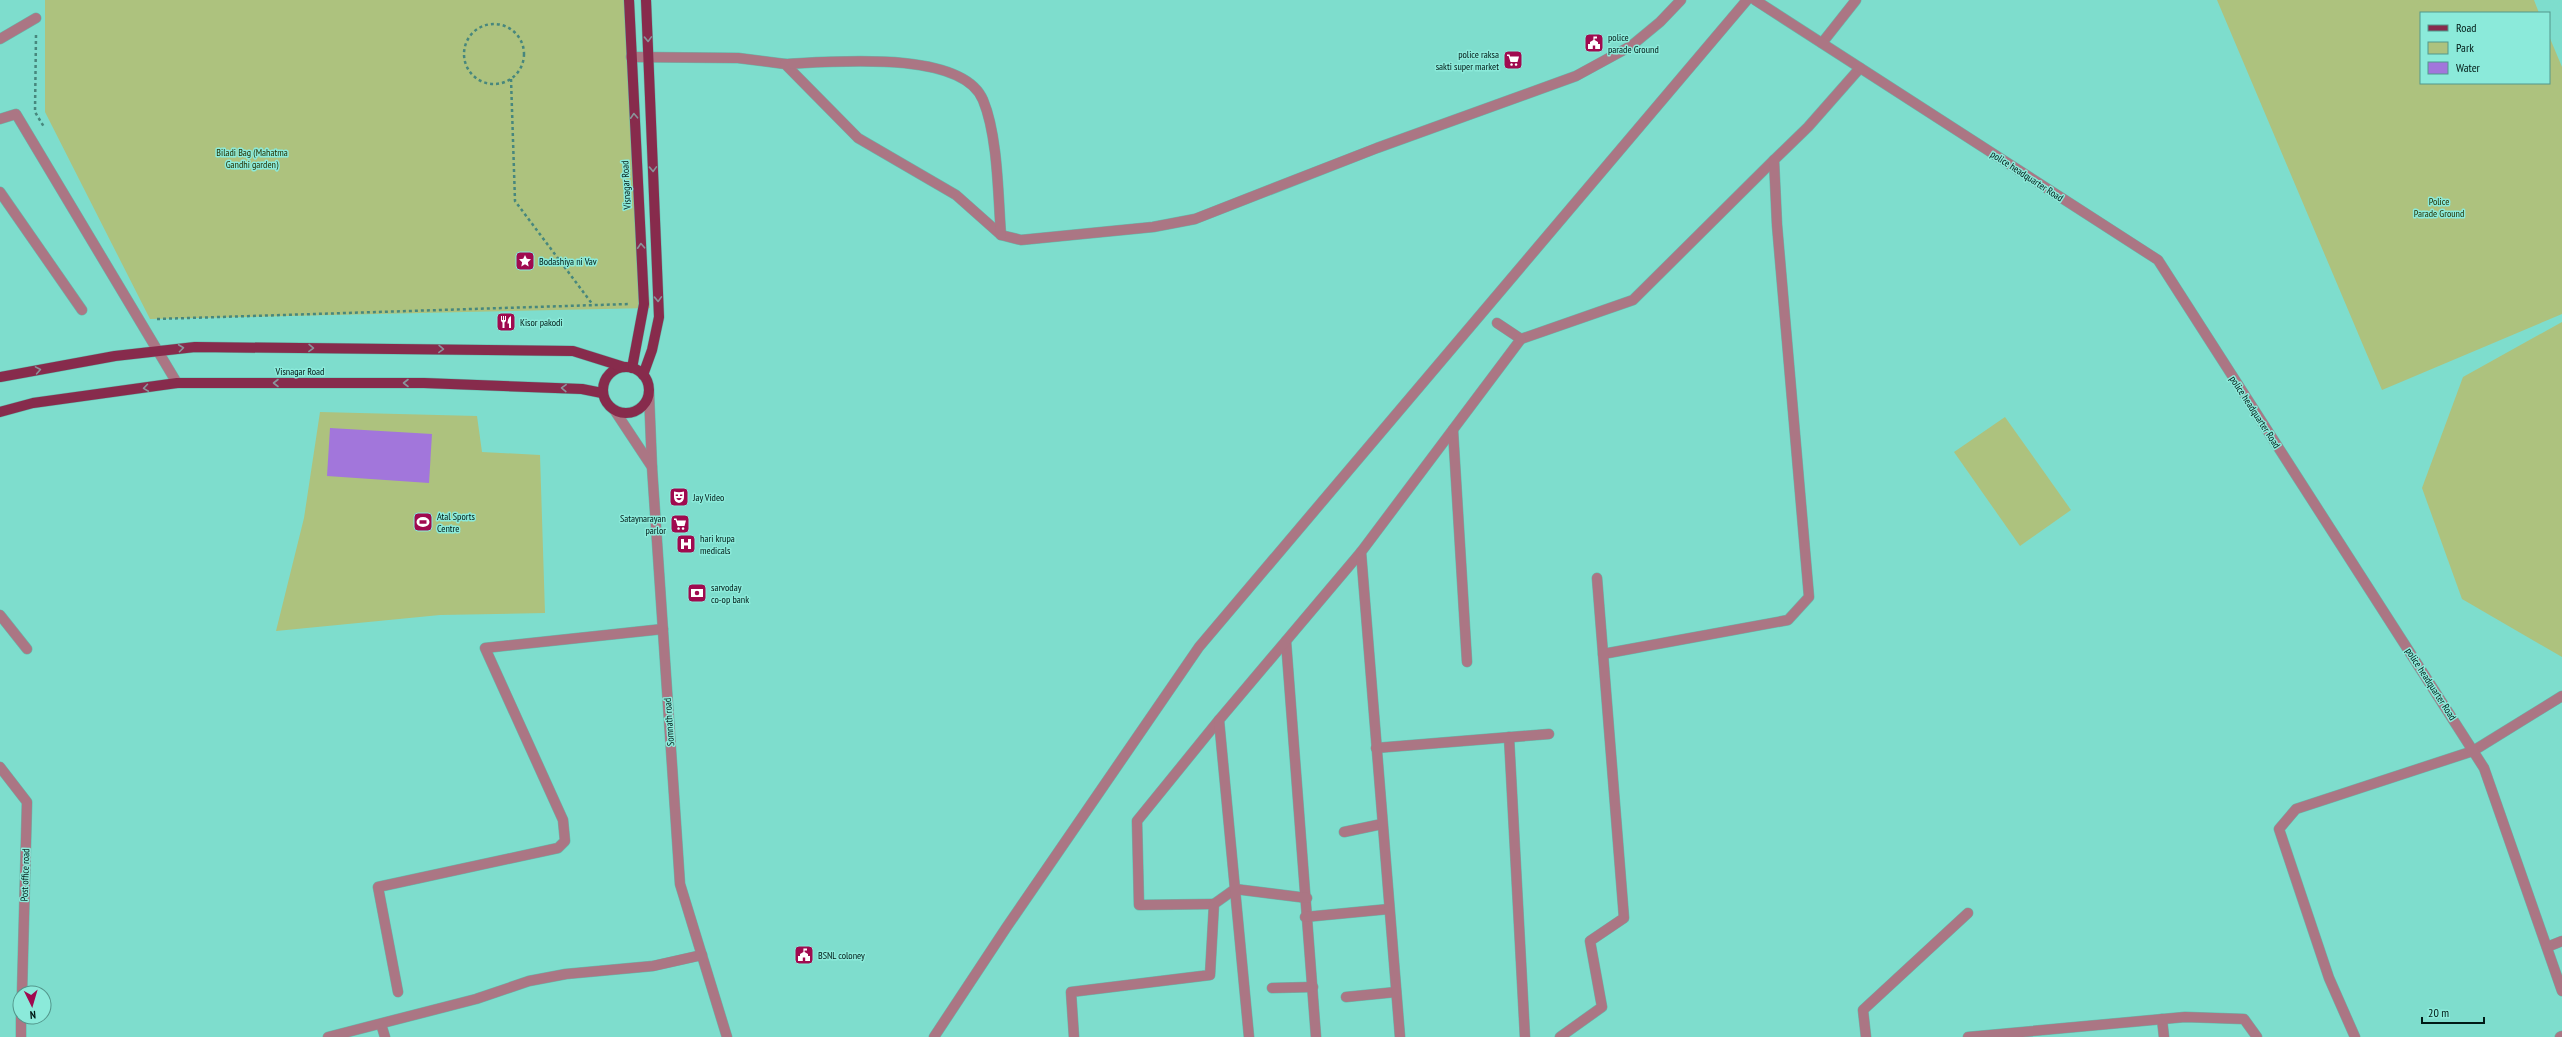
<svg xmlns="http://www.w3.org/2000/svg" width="2562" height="1037" font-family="'PT Sans Narrow',sans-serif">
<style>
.green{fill:#adc27e}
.water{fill:#a276db}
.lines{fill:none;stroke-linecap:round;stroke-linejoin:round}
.minor-casing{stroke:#67baac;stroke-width:11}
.tertiary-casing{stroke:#67baac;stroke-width:11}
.primary-casing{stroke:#67baac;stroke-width:11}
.path{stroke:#47877d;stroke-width:2.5;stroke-dasharray:3 3;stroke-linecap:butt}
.minor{stroke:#ab7684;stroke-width:10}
.tertiary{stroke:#ab7684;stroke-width:10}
.primary{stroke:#872b4c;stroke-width:10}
.oneway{stroke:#89949a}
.labels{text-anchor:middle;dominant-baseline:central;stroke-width:3;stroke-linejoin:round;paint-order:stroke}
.poi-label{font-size:10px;fill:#001a16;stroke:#8beada;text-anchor:start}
.park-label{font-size:10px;fill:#253000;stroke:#8beada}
.street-label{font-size:10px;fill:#001a16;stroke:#8beada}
</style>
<rect width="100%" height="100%" fill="#7eddcd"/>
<g class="green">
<polygon points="45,0 629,0 631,57 650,308 150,319 45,112"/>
<polygon points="2217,0 2534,0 2539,13 2421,13 2421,83 2549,83 2549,36 2562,67 2562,314 2382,390"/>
<polygon points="2562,322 2562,657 2462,599 2422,488 2463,377"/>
<polygon points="320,412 477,416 482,452 540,455 545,613 440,615 276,631 304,518"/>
<polygon points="2005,417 2071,510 2020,546 1954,452"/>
</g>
<polygon class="water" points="330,428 432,434 429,483 327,476"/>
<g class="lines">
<defs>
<g id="minor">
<polyline points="0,39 36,18"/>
<polyline points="1822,43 1856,0"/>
<polyline points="631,57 738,58 785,64 858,138 956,195 1001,235 1021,240 1153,227 1195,219 1377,148 1576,76 1631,46 1660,22 1681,0"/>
<path d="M785,64C830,62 962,49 983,100C998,136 998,195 1001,235"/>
<polyline points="0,119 16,114 177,383"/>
<polyline points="0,192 82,310"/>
<polyline points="1497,323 1521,339 1633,300 1774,160"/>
<polyline points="1453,430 1467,662"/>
<polyline points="0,615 27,649"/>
<polyline points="1286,641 1316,1037"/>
<polyline points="1603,654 1788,620 1809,597 1777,225 1774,160 1808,127 1860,68"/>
<polyline points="1509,737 1525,1037"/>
<polyline points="1376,748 1549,734"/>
<polyline points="1344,832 1382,824"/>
<polyline points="1214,904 1139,905 1137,821 1219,720"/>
<polyline points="1305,917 1389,909"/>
<polyline points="2547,947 2562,941"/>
<polyline points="1272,988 1313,987"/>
<polyline points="398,992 378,887 558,848 565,841 563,820 485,648 663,629"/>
<polyline points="1346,997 1396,992"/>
<polyline points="2162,1019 2164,1037"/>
<polyline points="381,1024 385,1037"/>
<polyline points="328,1037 476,999 529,981 566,974 653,966 702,955"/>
<polyline points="934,1037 1006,928 1199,647 1747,0"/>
<polyline points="1074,1037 1071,992 1210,975 1214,904 1235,889 1307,898"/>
<polyline points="1249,1037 1219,720 1361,552"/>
<polyline points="1400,1037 1361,552 1521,339"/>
<polyline points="1560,1037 1602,1007 1590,941 1624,918 1597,578"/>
<polyline points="1866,1037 1863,1010 1968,913"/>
<polyline points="1968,1037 2185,1017 2244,1019 2257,1037"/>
<polyline points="2355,1037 2329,978 2279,829 2296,809 2473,751 2562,696"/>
<polyline points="2560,1037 2562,1036"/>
</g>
<g id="tertiary">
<polyline points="1755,0 2158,260 2484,768 2562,991"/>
<polyline points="649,393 652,467"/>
<polyline points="615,411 652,467 680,884 727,1037"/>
<polyline points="0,767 27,802 22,993"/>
<polyline points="21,1037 21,1017"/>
</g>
<g id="primary">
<polyline points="629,0 644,304 632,368"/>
<circle cx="626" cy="390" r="23"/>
<polyline points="643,375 652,350 659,317 646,0"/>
<polyline points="0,377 115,356 195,347 573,351 624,367"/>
<polyline points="0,412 33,403 177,383 424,383 582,389 602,393"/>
</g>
</defs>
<use href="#minor" class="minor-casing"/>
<use href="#tertiary" class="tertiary-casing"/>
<use href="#primary" class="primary-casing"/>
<g class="path">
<circle cx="494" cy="54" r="30"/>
<polyline points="36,35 35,112 44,127"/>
<polyline points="511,79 515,201 593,305"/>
<polyline points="157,319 629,304"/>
</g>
<use href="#minor" class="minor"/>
<use href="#tertiary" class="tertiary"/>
<use href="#primary" class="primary"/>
</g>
<defs><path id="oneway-chevron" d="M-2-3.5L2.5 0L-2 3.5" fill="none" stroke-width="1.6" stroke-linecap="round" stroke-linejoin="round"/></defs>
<g class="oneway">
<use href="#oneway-chevron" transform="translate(648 39) rotate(88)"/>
<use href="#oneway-chevron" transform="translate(634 116) rotate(-93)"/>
<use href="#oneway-chevron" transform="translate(653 169) rotate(88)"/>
<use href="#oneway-chevron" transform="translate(641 246) rotate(-93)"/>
<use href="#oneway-chevron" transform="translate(658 299) rotate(88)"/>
<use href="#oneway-chevron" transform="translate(181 348) rotate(-7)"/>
<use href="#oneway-chevron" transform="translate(311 348) rotate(1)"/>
<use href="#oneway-chevron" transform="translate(441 349) rotate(1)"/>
<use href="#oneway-chevron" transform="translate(38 370) rotate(-10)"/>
<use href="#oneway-chevron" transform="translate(276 383) rotate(180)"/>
<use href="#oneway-chevron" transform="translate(406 383) rotate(180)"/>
<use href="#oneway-chevron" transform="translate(146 388) rotate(172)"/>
<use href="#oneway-chevron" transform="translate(564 388) rotate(-178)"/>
</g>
<defs>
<symbol id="civic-square" viewBox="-11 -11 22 22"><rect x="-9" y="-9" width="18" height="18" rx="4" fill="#a00a4f" stroke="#8beada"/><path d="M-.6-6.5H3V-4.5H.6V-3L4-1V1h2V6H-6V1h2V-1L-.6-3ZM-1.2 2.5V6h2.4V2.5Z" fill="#fff"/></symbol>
<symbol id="supermarket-square" viewBox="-11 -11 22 22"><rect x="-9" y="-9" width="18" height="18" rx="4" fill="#a00a4f" stroke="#8beada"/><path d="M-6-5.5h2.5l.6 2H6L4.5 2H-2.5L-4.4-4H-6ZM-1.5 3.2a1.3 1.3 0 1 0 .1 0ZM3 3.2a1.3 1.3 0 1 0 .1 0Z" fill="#fff"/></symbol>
<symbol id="sight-square" viewBox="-11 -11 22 22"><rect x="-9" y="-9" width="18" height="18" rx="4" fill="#a00a4f" stroke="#8beada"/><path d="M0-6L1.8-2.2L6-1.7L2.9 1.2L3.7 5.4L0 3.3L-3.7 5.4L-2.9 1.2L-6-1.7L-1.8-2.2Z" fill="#fff"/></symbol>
<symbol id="restaurant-square" viewBox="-11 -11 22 22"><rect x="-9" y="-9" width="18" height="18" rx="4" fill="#a00a4f" stroke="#8beada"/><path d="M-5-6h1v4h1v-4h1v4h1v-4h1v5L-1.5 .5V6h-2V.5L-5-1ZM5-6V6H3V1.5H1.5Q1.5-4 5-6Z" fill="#fff"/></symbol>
<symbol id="theatre-square" viewBox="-11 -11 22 22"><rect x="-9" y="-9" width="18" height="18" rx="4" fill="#a00a4f" stroke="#8beada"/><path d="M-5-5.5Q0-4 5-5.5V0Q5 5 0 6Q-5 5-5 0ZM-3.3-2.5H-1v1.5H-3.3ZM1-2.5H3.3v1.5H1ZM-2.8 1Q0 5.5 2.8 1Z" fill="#fff"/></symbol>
<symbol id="stadium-square" viewBox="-11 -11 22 22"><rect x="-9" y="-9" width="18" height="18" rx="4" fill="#a00a4f" stroke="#8beada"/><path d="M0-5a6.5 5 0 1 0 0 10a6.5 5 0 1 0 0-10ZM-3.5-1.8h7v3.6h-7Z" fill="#fff"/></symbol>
<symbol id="hospital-square" viewBox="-11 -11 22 22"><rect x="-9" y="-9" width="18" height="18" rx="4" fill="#a00a4f" stroke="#8beada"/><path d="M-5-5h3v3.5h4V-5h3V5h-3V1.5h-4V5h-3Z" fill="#fff"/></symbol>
<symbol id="bank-square" viewBox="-11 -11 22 22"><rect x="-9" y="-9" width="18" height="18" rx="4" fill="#a00a4f" stroke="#8beada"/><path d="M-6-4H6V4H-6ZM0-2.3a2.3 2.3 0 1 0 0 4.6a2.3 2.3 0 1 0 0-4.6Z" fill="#fff"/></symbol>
</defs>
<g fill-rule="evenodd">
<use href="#civic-square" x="1583" y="32" width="22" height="22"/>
<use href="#supermarket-square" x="1502" y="49" width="22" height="22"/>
<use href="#sight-square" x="514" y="250" width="22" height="22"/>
<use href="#restaurant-square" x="495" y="311" width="22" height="22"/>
<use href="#theatre-square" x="668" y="486" width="22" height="22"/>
<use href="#stadium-square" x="412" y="511" width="22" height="22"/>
<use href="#supermarket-square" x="669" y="513" width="22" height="22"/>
<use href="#hospital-square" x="675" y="533" width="22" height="22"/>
<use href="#bank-square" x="686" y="582" width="22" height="22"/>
<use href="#civic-square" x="793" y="944" width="22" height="22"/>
</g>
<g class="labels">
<g class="poi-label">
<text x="1608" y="37">police<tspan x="1608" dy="12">parade Ground</tspan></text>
<text x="1499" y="54" text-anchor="end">police raksa<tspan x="1499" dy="12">sakti super market</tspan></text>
<text x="539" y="261">Bodashiya ni Vav</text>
<text x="520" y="322">Kisor pakodi</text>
<text x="693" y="497">Jay Video</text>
<text x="437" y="516">Atal Sports<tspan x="437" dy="12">Centre</tspan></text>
<text x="666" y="518" text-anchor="end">Sataynarayan<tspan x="666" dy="12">parlor</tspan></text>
<text x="700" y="538">hari krupa<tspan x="700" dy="12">medicals</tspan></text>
<text x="711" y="587">sarvoday<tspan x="711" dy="12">co-op bank</tspan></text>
<text x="818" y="955">BSNL coloney</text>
</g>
<g class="park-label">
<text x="252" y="152">Biladi Bag (Mahatma<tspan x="252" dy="12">Gandhi garden)</tspan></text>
<text x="2439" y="201">Police<tspan x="2439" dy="12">Parade Ground</tspan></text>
</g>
<g class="street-label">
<text transform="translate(2027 176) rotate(33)">police headquarter Road</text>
<text transform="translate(626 185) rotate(-93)">Visnagar Road</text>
<text x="300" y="371">Visnagar Road</text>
<text transform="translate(2255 412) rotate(57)">police headquarter Road</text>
<text transform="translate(2431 684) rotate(57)">police headquarter Road</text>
<text transform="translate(669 722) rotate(-94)">Somnath road</text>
<text transform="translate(25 875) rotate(-88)">Post office road</text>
</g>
</g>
<rect x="2420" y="12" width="130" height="72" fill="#8beada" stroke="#53978c"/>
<rect x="2428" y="25" width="20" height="6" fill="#872b4c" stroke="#53978c"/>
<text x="2456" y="32" font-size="12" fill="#001a16">Road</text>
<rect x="2428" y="42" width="20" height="12" fill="#adc27e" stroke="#53978c"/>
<text x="2456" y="52" font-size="12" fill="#001a16">Park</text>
<rect x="2428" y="62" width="20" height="12" fill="#a276db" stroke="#53978c"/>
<text x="2456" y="72" font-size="12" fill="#001a16">Water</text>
<g transform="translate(32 1005) rotate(175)"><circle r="19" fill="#8beada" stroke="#53978c"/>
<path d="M0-3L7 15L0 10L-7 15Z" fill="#a00a4f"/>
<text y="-6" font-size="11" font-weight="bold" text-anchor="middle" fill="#001a16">N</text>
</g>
<path d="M2422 1017v6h62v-6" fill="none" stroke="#001a16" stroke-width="2"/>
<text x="2428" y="1017" font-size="12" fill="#001a16" stroke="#8beada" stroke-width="3" paint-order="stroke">20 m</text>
</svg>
